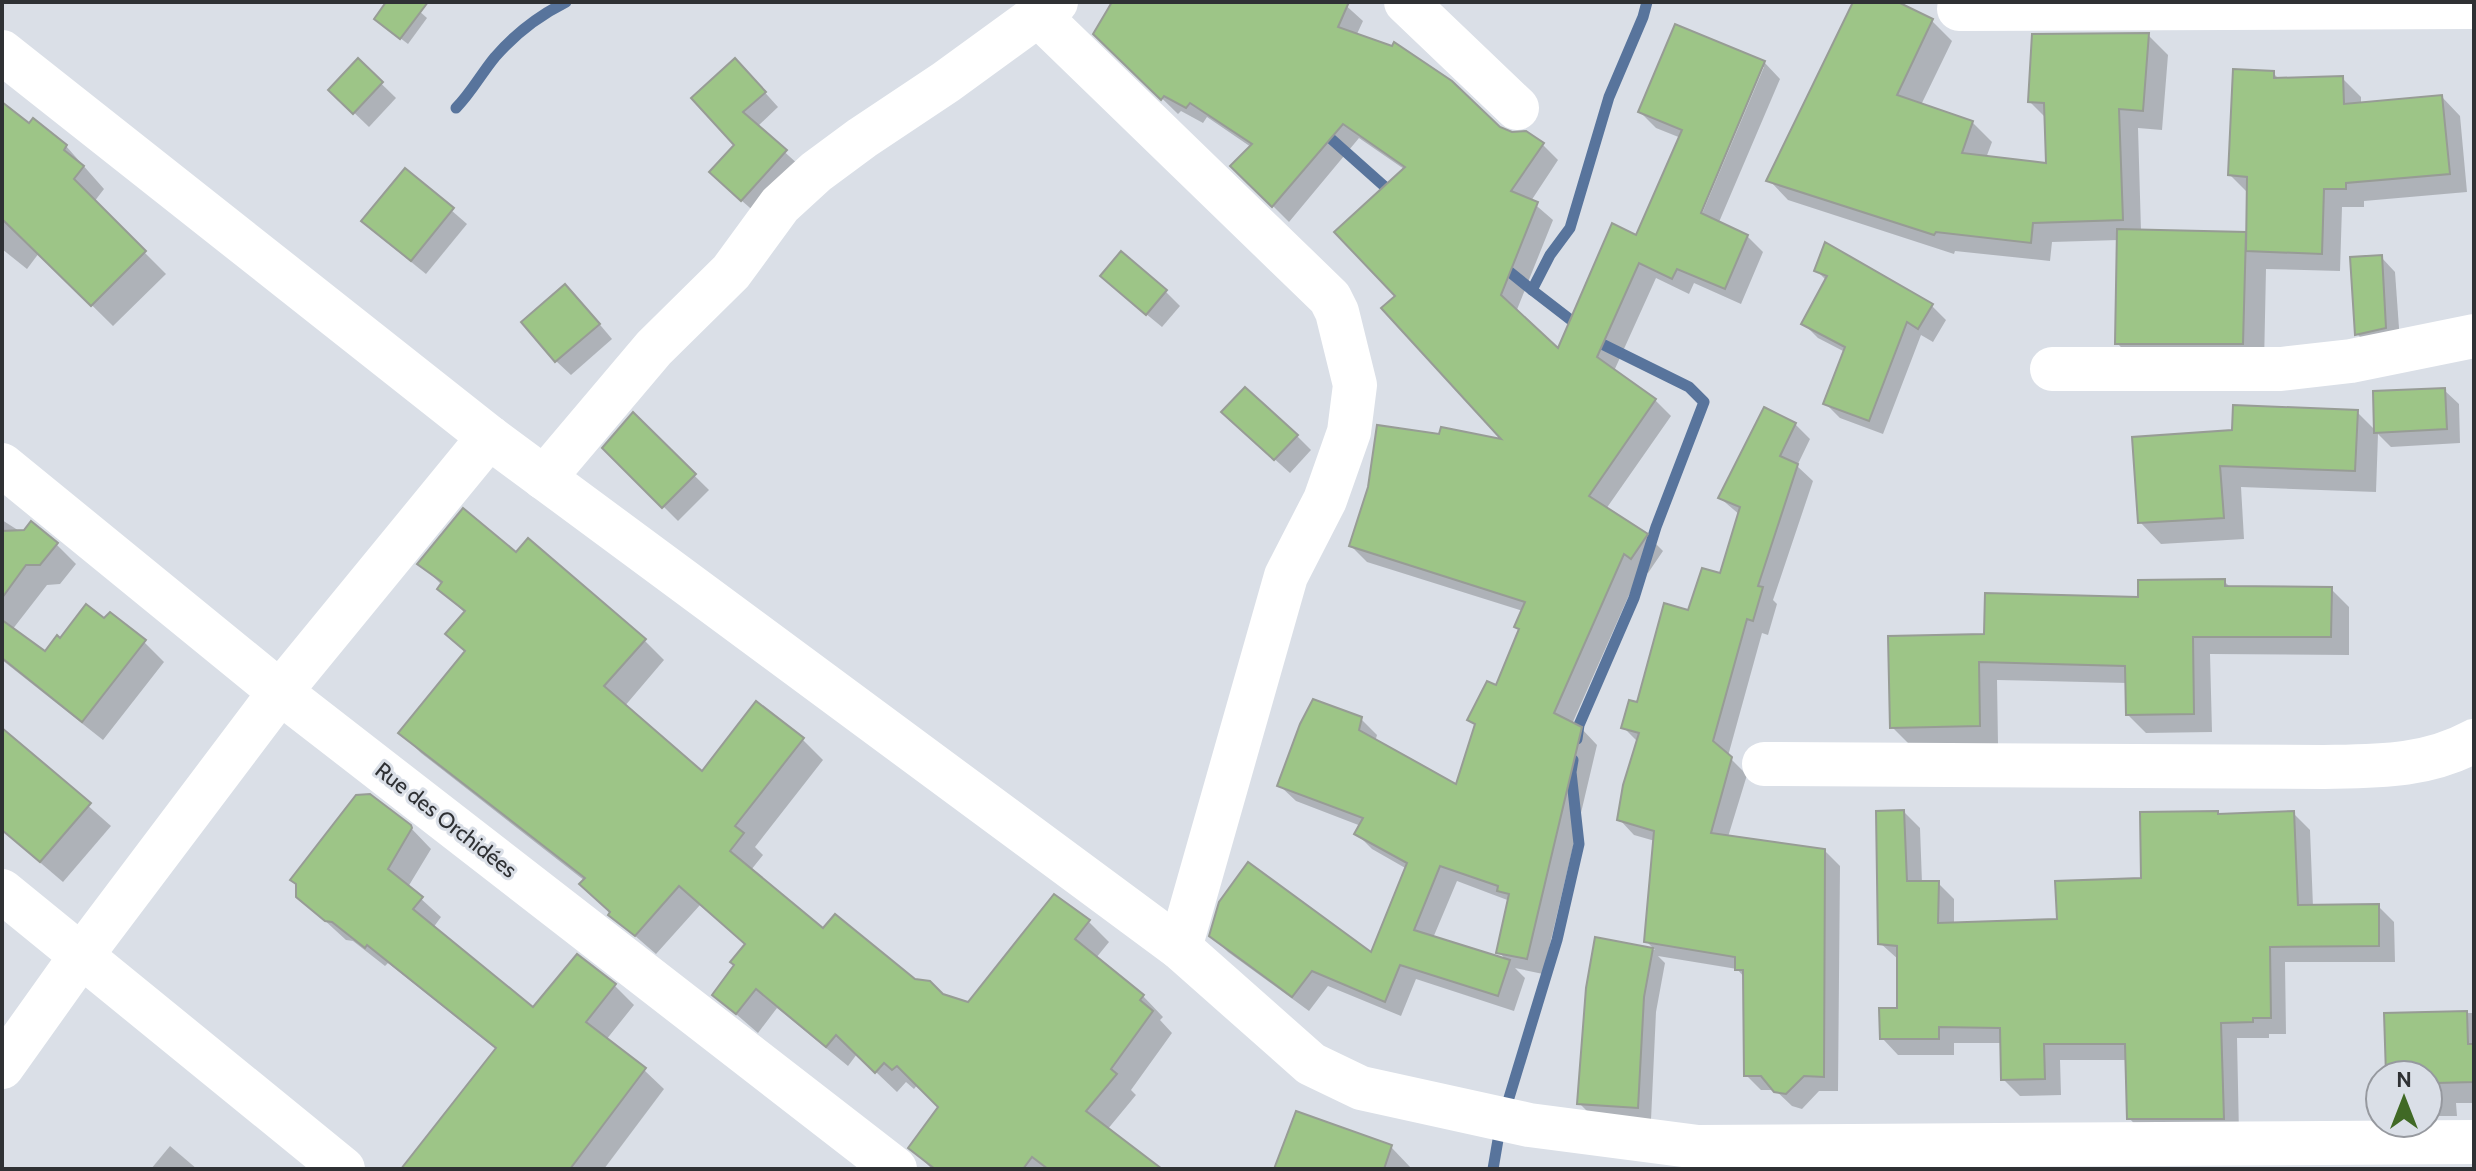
<svg xmlns="http://www.w3.org/2000/svg" width="2476" height="1171" font-family="Cabin,sans-serif">
<style>
.shadow{fill:#0003;fill-rule:evenodd}
.lines{fill:none;stroke-linecap:round;stroke-linejoin:round}
.stream{stroke:#58749c;stroke-width:11}
.building{fill:#9dc587;stroke:#979c95;stroke-width:2}
.minor{stroke:#fff;stroke-width:44}
.labels{text-anchor:middle;dominant-baseline:central;stroke-width:6;stroke-linejoin:round;paint-order:stroke}
.street-label{font-size:22px;fill:#2f3134;stroke:#dadfe7}
</style>
<rect width="100%" height="100%" fill="#dadfe7"/>
<g class="shadow">
<polygon points="389,2 409,2 427,18 408,44 383,25"/>
<path d="M1143,2H1342L1363,21L1356,36L1499,128L1542,144L1558,160L1531,201L1553,220L1516,312L1559,351L1637,238L1681,138L1656,128L1640,112L1764,62L1780,79L1719,222L1747,236L1763,252L1741,304L1694,283L1689,294L1656,278L1614,371L1655,400L1671,416L1606,509L1647,535L1663,551L1648,573L1641,568L1572,724L1581,728L1597,745L1543,974L1515,968L1525,978L1514,1011L1416,979L1401,1016L1328,986L1309,1011L1228,952L1212,936L1372,955L1407,869L1372,849L1356,833L1361,826L1296,801L1279,785L1361,719L1377,735L1375,742L1457,787L1477,727L1470,720L1497,688L1520,631L1516,626L1523,611L1367,562L1351,546L1506,443L1398,296L1404,169L1359,138L1289,222L1233,166L1251,147L1207,117L1203,123L1181,111L1178,114L1096,34ZM1760,67H1764L1698,223L1695,221ZM1457,881L1510,901L1499,952L1508,962L1433,938Z"/>
<polygon points="1855,2 1893,2 1932,21 1952,41 1921,105 1972,122 1992,142 1986,158 2048,166 2046,118 2030,102 2148,35 2168,55 2162,130 2138,128 2141,231 2245,234 2248,237 2249,194 2230,175 2273,73 2280,80 2342,78 2361,97 2361,104 2442,97 2460,116 2467,192 2364,201 2364,207 2342,207 2340,271 2266,269 2264,365 2138,365 2117,343 2119,240 2052,242 2050,261 1955,251 1954,254 1788,200 1769,180"/>
<polygon points="358,61 396,98 369,127 345,104"/>
<polygon points="749,75 778,107 757,127 800,166 757,214 726,187"/>
<polygon points="2,113 66,146 104,189 94,202 166,274 113,326 39,253 27,269 2,249"/>
<polygon points="405,170 467,224 426,274 378,235"/>
<polygon points="2381,257 2395,272 2400,342 2372,348 2357,334"/>
<polygon points="1816,270 1931,305 1946,320 1933,342 1921,335 1883,434 1840,418 1825,403 1845,352 1818,338 1803,323 1827,281"/>
<polygon points="1117,290 1166,292 1180,306 1162,327"/>
<polygon points="580,301 612,339 571,375 556,361"/>
<polygon points="2444,390 2459,404 2460,443 2391,447 2378,434 2376,492 2241,487 2244,539 2161,544 2140,522 2234,432 2357,412 2376,431"/>
<polygon points="633,415 709,490 678,521 605,448"/>
<polygon points="1795,424 1810,439 1797,466 1813,481 1773,600 1777,604 1768,635 1762,633 1728,756 1747,775 1728,837 1824,850 1840,866 1838,1091 1819,1091 1802,1109 1792,1106 1775,1090 1761,1090 1746,1075 1745,978 1737,969 1658,956 1665,963 1656,1012 1651,1120 1593,1117 1579,1103 1597,940 1655,950 1646,941 1655,841 1634,835 1619,819 1638,742 1624,728 1690,612 1721,576 1740,515 1720,498"/>
<polygon points="1238,426 1297,436 1311,450 1290,473"/>
<polygon points="2,520 24,534 56,544 76,564 60,584 47,585 12,630 45,653 60,641 104,621 144,642 164,662 103,740 2,660"/>
<polygon points="516,555 644,640 664,660 624,707 702,774 802,739 823,760 755,847 763,855 751,870 823,930 942,995 969,1004 1088,921 1109,942 1096,958 1143,996 1163,1017 1160,1020 1172,1033 1131,1090 1136,1095 1107,1130 1155,1169 932,1169 911,1148 940,1106 918,1084 914,1089 906,1082 897,1092 857,1054 848,1066 777,1008 758,1033 714,995 737,966 746,945 700,905 656,954 611,915 585,881 421,753 401,733 466,653 447,634 465,613 440,589 442,585 420,564"/>
<polygon points="2224,581 2231,588 2331,589 2349,607 2349,655 2210,654 2212,732 2146,733 2128,715 2128,683 1997,680 1998,744 1910,745 1892,727 1986,636"/>
<polygon points="2,730 111,826 63,882 2,830"/>
<polygon points="1904,812 1920,828 1922,883 1938,883 1954,899 1954,925 2059,921 2143,880 2217,813 2220,816 2293,813 2310,830 2313,907 2378,906 2394,922 2395,962 2285,962 2286,1034 2269,1034 2269,1038 2237,1038 2239,1134 2145,1135 2129,1118 2128,1060 2060,1060 2061,1095 2020,1096 2003,1079 2002,1043 1954,1043 1954,1055 1898,1055 1882,1038 1899,1010 1899,960 1880,943"/>
<polygon points="410,827 431,849 408,887 441,917 433,928 534,1010 614,985 634,1005 606,1040 644,1070 664,1089 604,1169 417,1169 497,1050 388,963 385,966 353,941 346,940 298,896"/>
<polygon points="2472,1013 2474,1103 2456,1103 2457,1116 2428,1116 2428,1075 2388,1075 2386,1014"/>
<polygon points="170,1146 197,1169 151,1169"/>
<polygon points="1391,1147 1412,1169 1277,1169"/>
</g>
<g class="lines">
<g class="stream">
<path d="M456,108C471,93 481,74 495,57C514,35 540,15 566,2"/>
<polyline points="1320,129 1393,194"/>
<polyline points="1501,265 1532,290"/>
<polyline points="1577,739 1579,725 1634,598 1656,527 1704,402 1689,387 1602,344 1532,290 1550,255 1570,228 1609,97 1643,17 1647,2"/>
<polyline points="1505,1111 1557,940 1579,844 1571,772 1573,760"/>
<polyline points="1493,1169 1500,1128"/>
</g>
</g>
<g class="building">
<polygon points="386,2 428,2 400,39 374,19"/>
<polygon points="1112,2 1349,2 1338,27 1392,46 1394,42 1452,81 1500,127 1512,132 1526,131 1544,143 1511,191 1538,202 1501,295 1558,348 1612,223 1636,235 1682,130 1638,112 1675,24 1765,61 1701,213 1748,235 1725,289 1677,269 1672,279 1639,263 1597,357 1656,399 1589,496 1648,534 1631,559 1624,554 1554,713 1582,727 1527,959 1496,953 1509,894 1497,891 1498,886 1440,866 1414,930 1510,960 1498,996 1400,965 1385,1002 1312,971 1292,997 1209,936 1219,902 1248,862 1371,952 1407,863 1354,834 1363,818 1277,786 1300,724 1313,699 1362,717 1359,730 1456,784 1475,724 1467,720 1487,681 1496,685 1519,629 1514,627 1525,602 1349,546 1368,487 1377,425 1439,434 1441,427 1501,439 1381,308 1395,296 1334,232 1405,167 1343,124 1272,207 1230,166 1252,144 1190,103 1186,108 1164,96 1161,100 1093,34"/>
<polygon points="1853,2 1898,2 1933,19 1897,95 1973,121 1962,153 2046,163 2044,103 2028,102 2032,34 2149,33 2143,111 2119,109 2123,220 2033,223 2031,243 1936,232 1934,235 1766,181"/>
<polygon points="358,58 383,82 353,114 328,90"/>
<polygon points="735,58 766,92 743,112 787,150 741,201 709,172 734,145 691,98"/>
<polygon points="2233,69 2274,71 2274,78 2343,76 2344,104 2442,95 2450,174 2346,183 2346,189 2324,189 2322,254 2246,251 2247,177 2228,175"/>
<polygon points="2,102 29,123 33,118 67,145 64,150 84,166 74,179 146,251 91,306 2,219"/>
<polygon points="405,168 454,208 411,261 361,221"/>
<polygon points="2117,229 2246,232 2243,344 2115,344"/>
<polygon points="1825,242 1933,304 1918,329 1907,322 1869,421 1823,404 1845,347 1801,324 1827,276 1814,271"/>
<polygon points="1121,251 1167,290 1146,315 1100,276"/>
<polygon points="2382,255 2386,328 2355,335 2350,257"/>
<polygon points="565,284 600,324 555,362 521,322"/>
<polygon points="1245,387 1298,435 1274,460 1221,412"/>
<polygon points="2445,388 2447,429 2374,433 2373,391"/>
<polygon points="2233,405 2358,410 2355,471 2220,466 2224,518 2138,523 2132,437 2232,430"/>
<polygon points="1764,407 1796,423 1780,456 1798,464 1758,586 1763,587 1753,621 1747,619 1713,741 1732,757 1711,833 1825,849 1824,1077 1804,1076 1786,1094 1774,1092 1761,1076 1744,1076 1743,970 1735,970 1735,957 1644,942 1654,831 1617,820 1623,785 1639,733 1621,728 1629,700 1637,702 1664,603 1688,610 1702,568 1720,573 1740,507 1718,498"/>
<polygon points="633,412 696,474 662,508 602,448"/>
<polygon points="463,508 516,552 528,538 646,639 604,686 702,771 756,701 804,738 735,826 744,833 730,851 823,928 835,914 915,979 930,981 943,994 968,1002 1054,894 1090,920 1075,939 1144,995 1140,1000 1153,1011 1111,1069 1117,1074 1086,1111 1162,1169 1048,1169 1032,1157 1023,1169 935,1169 908,1148 938,1107 897,1066 892,1070 884,1063 875,1073 836,1035 826,1047 756,989 736,1014 712,995 734,965 730,962 745,944 679,886 635,936 608,915 610,912 579,884 585,878 398,733 465,651 445,634 465,611 437,589 442,582 417,564"/>
<polygon points="31,521 58,543 40,565 26,565 2,598 2,531 24,530"/>
<polygon points="2225,579 2225,586 2332,587 2331,637 2193,637 2194,714 2126,715 2125,666 1979,662 1980,726 1890,728 1888,636 1984,634 1985,593 2138,597 2138,580"/>
<polygon points="86,604 104,618 110,612 146,640 82,722 2,658 2,620 45,651 57,635 60,638"/>
<polygon points="2,728 91,803 40,862 2,830"/>
<polygon points="370,794 411,825 412,828 388,869 423,897 413,909 533,1007 577,954 616,984 586,1022 646,1068 570,1169 401,1169 496,1048 367,945 365,948 332,922 325,921 296,897 296,884 290,880 356,795"/>
<polygon points="1904,810 1907,881 1939,881 1938,923 2057,919 2055,881 2141,878 2140,812 2218,811 2218,814 2294,811 2298,905 2379,904 2379,946 2270,947 2271,1018 2253,1018 2253,1022 2221,1023 2224,1119 2127,1119 2125,1044 2044,1044 2045,1079 2001,1080 2000,1028 1939,1027 1939,1039 1880,1039 1879,1008 1897,1008 1897,946 1878,944 1876,811"/>
<polygon points="1595,937 1653,948 1644,997 1638,1108 1577,1104 1586,988"/>
<polygon points="2467,1011 2468,1044 2474,1044 2474,1082 2436,1083 2436,1095 2428,1095 2428,1075 2386,1075 2384,1013"/>
<polygon points="1296,1111 1392,1145 1384,1169 1274,1169"/>
</g>
<g class="lines">
<g class="minor">
<polyline points="1406,2 1517,108"/>
<polyline points="1959,9 2474,7"/>
<polyline points="1039,16 1330,298 1337,312 1355,385 1349,432 1325,500 1286,576 1180,948"/>
<polyline points="2,52 489,437 1180,948 1311,1064 1361,1088 1529,1125 1698,1147 2474,1142"/>
<polyline points="2052,369 2281,369 2351,361 2474,336"/>
<polyline points="2,465 280,692 895,1169"/>
<polyline points="544,478 654,348 731,272 780,205 816,172 862,138 946,82 1056,2"/>
<path d="M1764,764L2324,767C2377,766 2426,767 2474,741"/>
<polyline points="2,891 343,1169"/>
<polyline points="2,1067 81,956 280,692 489,437"/>
</g>
</g>
<g class="labels">
<g class="street-label">
<text transform="translate(446 820) rotate(38)">Rue des Orchidées</text>
</g>
</g>
<rect width="2476" height="1171" fill="none" stroke="#2f3134" stroke-width="8"/>
<g transform="translate(2404 1099)"><circle r="38" fill="#dadfe7" stroke="#96999f" stroke-width="2"/>
<path d="M0-6L14 30L0 20L-14 30Z" fill="#406925"/>
<text y="-12" font-size="22" font-weight="bold" text-anchor="middle" fill="#2f3134">N</text>
</g>
</svg>
